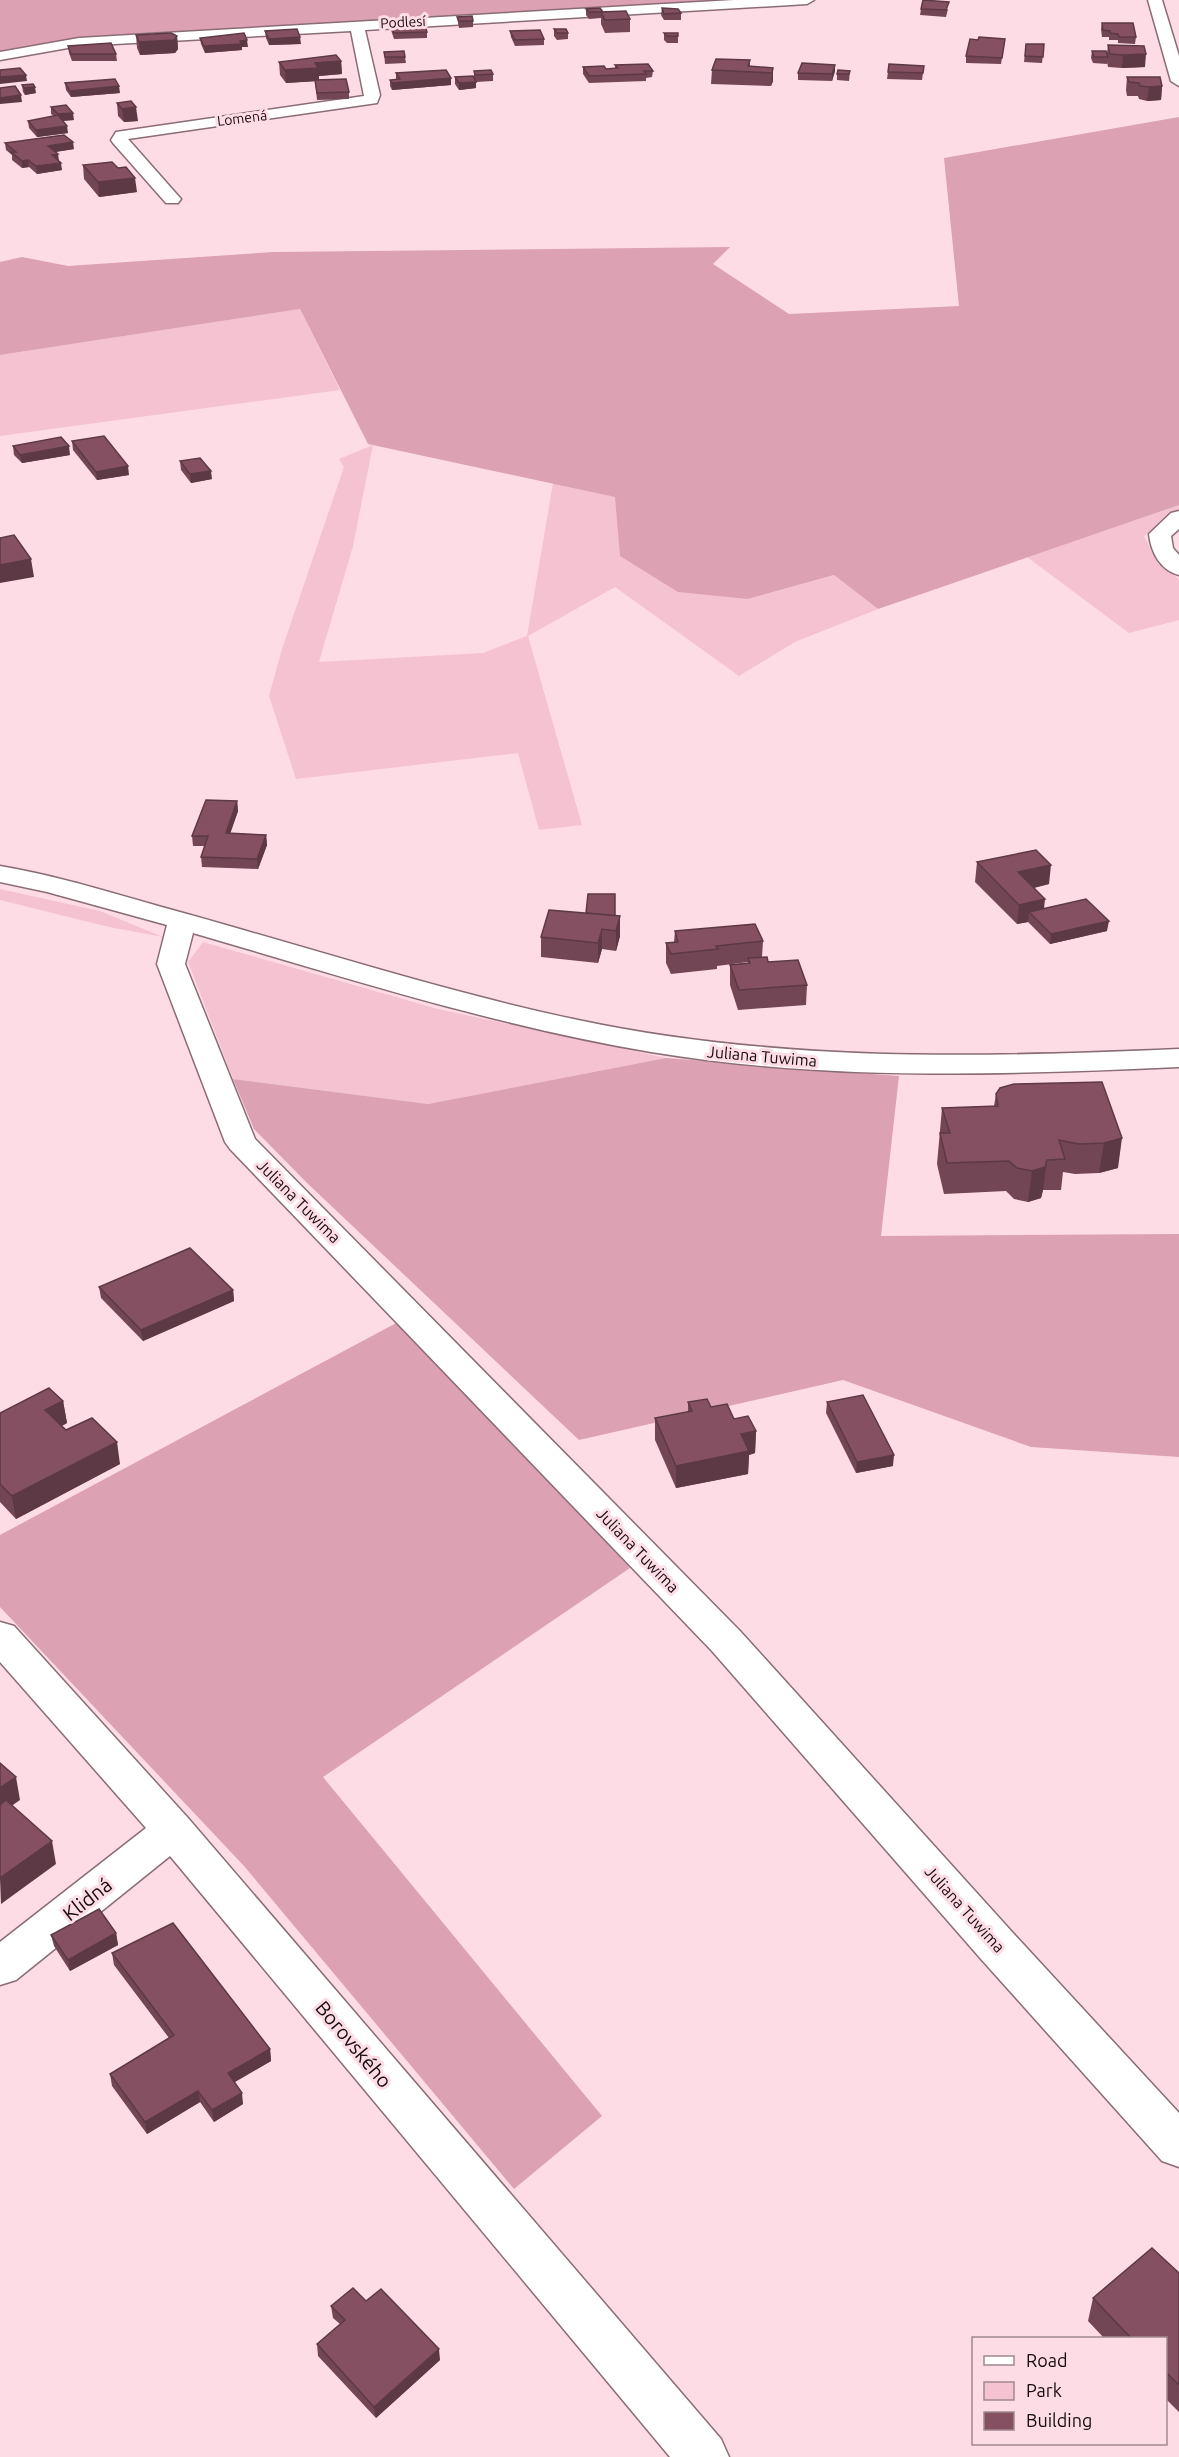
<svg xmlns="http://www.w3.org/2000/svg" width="1179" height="2457" font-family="Ubuntu,sans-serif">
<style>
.green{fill:#f5c2d1}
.forest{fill:#dca1b3}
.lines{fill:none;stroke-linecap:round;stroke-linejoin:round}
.minor-casing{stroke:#8a6c75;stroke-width:3}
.minor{fill:#fff;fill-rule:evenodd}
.wall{fill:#724654}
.shaded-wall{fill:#5d3945}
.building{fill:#855162;stroke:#5d3945;stroke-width:1.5}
.labels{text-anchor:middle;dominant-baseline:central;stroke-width:6;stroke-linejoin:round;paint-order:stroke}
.far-street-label{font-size:14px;fill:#150a0e;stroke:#fedce6}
.street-label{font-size:16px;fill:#150a0e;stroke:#fedce6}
.near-street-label{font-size:20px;fill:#150a0e;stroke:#fedce6}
</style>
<rect width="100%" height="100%" fill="#fedce6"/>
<g class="green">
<polygon points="300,309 340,390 0,436 0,355"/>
<polygon points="373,445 353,546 319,662 483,653 527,636 553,483 616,497 620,556 748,599 834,575 878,609 795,642 739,676 615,587 528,636 582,825 539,830 518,753 296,779 269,696 282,649 344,467 339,459"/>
<polygon points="1179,505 1179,509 1144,536 1156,559 1179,579 1179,620 1129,633 1027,557"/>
<polygon points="0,889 100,911 163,937 109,927 0,900"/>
<polygon points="203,942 438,1009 666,1058 428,1104 233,1079 188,962"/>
</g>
<g class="forest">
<polygon points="0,0 737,0 67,40 0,56"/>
<polygon points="1179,117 1179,505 878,609 834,575 748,599 678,592 620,556 615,497 368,444 300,309 0,355 0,262 22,257 68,266 274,252 730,247 713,264 789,314 959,306 944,158"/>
<polygon points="666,1058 899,1076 881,1236 1179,1234 1179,1457 1031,1447 843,1380 579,1440 306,1182 254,1129 233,1079 428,1104"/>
<polygon points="400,1321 630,1568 323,1777 602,2116 514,2189 244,1866 0,1607 0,1535"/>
</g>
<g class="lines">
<defs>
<g id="minor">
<polygon points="734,0 814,0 807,4 365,30 380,95 377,103 128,139 181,199 178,203 166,203 113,143 111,140 116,132 364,96 351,31 79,46 0,60 0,52 79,38"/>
<polygon points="1148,0 1162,0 1179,56 1179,86 1171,81"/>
<path d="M1179,511V529L1171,536L1173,548L1179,555V575C1160,570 1151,552 1149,534L1171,513Z"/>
<path d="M0,866C54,875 106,891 158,906C298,944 436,990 578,1020C776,1062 978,1058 1179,1049V1067C1003,1075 826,1081 651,1052C496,1026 344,977 193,933L185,964L255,1139L740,1631L1013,1933L1179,2113V2167L1162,2161L981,1959L712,1651L230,1149L225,1142L157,964L167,925L47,892L0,882Z"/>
<polygon points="0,1622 14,1626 188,1818 721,2439 729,2457 670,2457 170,1856 16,1980 0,1985 0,1942 146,1828 0,1662"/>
</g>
</defs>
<use href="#minor" class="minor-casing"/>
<use href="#minor" class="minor"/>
</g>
<g class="wall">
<polygon points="662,8 681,13 681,20 664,20 661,15"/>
<polygon points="586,9 602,12 630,19 630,32 605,33 601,24 601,18 589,19 586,15"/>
<polygon points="921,9 948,9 946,17 920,15"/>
<polygon points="457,17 473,21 473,27 459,28 458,23"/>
<polygon points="1102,23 1136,37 1135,44 1118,43 1118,40 1109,40 1109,37 1102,37 1101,29"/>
<polygon points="391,24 427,32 427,38 394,39 391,30"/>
<polygon points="554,29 568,33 568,39 557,40 554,36"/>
<polygon points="265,31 301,44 269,45 266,38"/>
<polygon points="510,31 544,39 544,45 515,46 511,37"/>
<polygon points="664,33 678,33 678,43 667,43 664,40"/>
<polygon points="136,35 177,36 178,49 175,53 140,55 137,48"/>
<polygon points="200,38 248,47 242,47 242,50 205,53 201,44"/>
<polygon points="1005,39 1001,64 966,63 966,56"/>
<polygon points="1026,44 1044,44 1042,63 1024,62"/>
<polygon points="1108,45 1145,67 1122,68 1108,67 1107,62 1107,64 1093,63 1091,58 1092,51 1107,53"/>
<polygon points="68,46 116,54 117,61 72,61 69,53"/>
<polygon points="384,52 405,57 406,63 385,64"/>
<polygon points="750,60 750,67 773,68 773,81 771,86 711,84 712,70"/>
<polygon points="341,61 342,74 319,76 319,80 349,92 349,99 317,100 315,81 286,83 280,75 279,62"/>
<polygon points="615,65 653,71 652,77 646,78 646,81 589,83 583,74 583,67 606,69 615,68"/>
<polygon points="924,66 922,80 887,79 888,72"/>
<polygon points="474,71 493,74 493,81 476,82 476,88 459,90 455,84 455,77 474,78"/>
<polygon points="835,71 832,81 798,80 798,73"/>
<polygon points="850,71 849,81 837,80 837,74"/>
<polygon points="396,73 451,78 451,85 392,90 390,86 390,80 396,79"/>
<polygon points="1127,77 1162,86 1161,100 1147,101 1139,99 1138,96 1127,96 1126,90"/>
<polygon points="65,83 120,93 71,97 66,90"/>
<polygon points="22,85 36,93 25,95 23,92"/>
<polygon points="117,103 138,121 124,122 118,116"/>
<polygon points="51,107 74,120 63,121 68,133 37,137 29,128 28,121 54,116 51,114"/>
<polygon points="5,143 74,149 55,152 62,170 37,174 29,167 22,168 12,160 12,155 6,150"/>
<polygon points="83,165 118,168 137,192 99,197 84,179"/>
<polygon points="72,441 129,475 97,480 73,450"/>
<polygon points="13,446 70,455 22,463 14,455"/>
<polygon points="180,461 212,479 191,483 181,470"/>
<polygon points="237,801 238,811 230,833 266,835 267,845 258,869 202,867 201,857 205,846 193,846 192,836"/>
<polygon points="977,862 1049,884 1034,888 1044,908 1107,931 1050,944 1028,922 1017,924 975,882"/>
<polygon points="615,916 620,936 616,951 602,949 598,963 541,957 541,937"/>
<polygon points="675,931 763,941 762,957 807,985 806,1005 738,1010 730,985 730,965 748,963 748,962 717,966 717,969 671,974 666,963 666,943 674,942"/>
<polygon points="1102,1082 1118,1168 1099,1173 1075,1174 1063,1172 1061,1190 1043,1190 1041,1198 1028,1202 1014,1199 1006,1191 944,1194 937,1164 942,1108 994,1106 996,1094"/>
<polygon points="99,1287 233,1290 234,1301 143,1341 101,1298"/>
<polygon points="63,1401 67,1423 62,1426 66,1430 120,1464 16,1519 0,1502 0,1413"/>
<polygon points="688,1402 711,1407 756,1431 755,1453 749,1455 748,1474 676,1488 655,1440 655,1418 688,1412"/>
<polygon points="827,1402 893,1466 856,1473 826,1413"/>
<polygon points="116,1933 118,1945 70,1971 54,1946 51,1935"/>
<polygon points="112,1953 270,2049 271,2061 234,2082 243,2104 214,2122 200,2102 147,2134 112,2086 110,2074 169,2038 114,1965"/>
<polygon points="1179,2273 1179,2412 1166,2399 1166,2338 1104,2338 1088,2321 1093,2298"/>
<polygon points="366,2301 440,2360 376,2418 318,2356 317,2344 340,2324 333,2318 331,2306"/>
</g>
<g class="shaded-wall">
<polygon points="177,36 178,49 175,53 140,55 139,42"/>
<polygon points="300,37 301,44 269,45 269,39"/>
<polygon points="247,40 248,47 242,47 242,50 205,53 204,46"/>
<polygon points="1146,54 1145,67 1122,68 1123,55"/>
<polygon points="341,61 342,74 319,76 319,81 286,83 285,70 315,63"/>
<polygon points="835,65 835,71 832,81 832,74"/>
<polygon points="773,68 773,81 771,86 772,73"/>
<polygon points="26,75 27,81 0,84 0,77"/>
<polygon points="451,78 451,85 392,90 392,83"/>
<polygon points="476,82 476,88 459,90 459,83"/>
<polygon points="119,86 120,93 71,97 70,91"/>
<polygon points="1162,86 1161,100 1147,101 1149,87"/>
<polygon points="35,87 36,93 25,95 24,88"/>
<polygon points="21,95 22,102 0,104 0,98"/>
<polygon points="136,107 138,121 124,122 122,109"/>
<polygon points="73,113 74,120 58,121 58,114"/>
<polygon points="67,126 68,133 37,137 36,130"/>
<polygon points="73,142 74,149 49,153 48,146"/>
<polygon points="58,154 59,161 52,155"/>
<polygon points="28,160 29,167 22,168 22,161"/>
<polygon points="61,163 62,170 37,174 36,166"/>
<polygon points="135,178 137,192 99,197 98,182"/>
<polygon points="69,446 70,455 22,463 20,455"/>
<polygon points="128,466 129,475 97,480 96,472"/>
<polygon points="211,471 212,479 191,483 190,474"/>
<polygon points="31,559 34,577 0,583 0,565"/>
<polygon points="237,801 238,811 227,843 226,833"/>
<polygon points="266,835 267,845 258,869 257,859"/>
<polygon points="1051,865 1049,884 1016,892 1018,872"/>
<polygon points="1045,899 1043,919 1029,912 1028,922 1017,924 1019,905"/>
<polygon points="620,916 620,936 616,951 616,931"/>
<polygon points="1109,921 1107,931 1050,944 1051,934"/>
<polygon points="602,929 602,949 598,963 598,943"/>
<polygon points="1122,1138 1118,1168 1099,1173 1104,1143"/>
<polygon points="1047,1160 1043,1190 1041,1198 1028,1202 1032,1171"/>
<polygon points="233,1290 234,1301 143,1341 141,1330"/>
<polygon points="63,1401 67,1423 49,1432 45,1410"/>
<polygon points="756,1431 755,1453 749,1455 748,1474 676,1488 676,1466 741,1434"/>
<polygon points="117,1442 120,1464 16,1519 12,1496"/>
<polygon points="894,1455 893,1466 856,1473 857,1462"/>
<polygon points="16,1777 20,1800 0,1814 0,1788"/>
<polygon points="52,1841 56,1864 1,1904 0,1878"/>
<polygon points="116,1933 118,1945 70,1971 68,1960"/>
<polygon points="270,2049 271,2061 230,2085 228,2073"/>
<polygon points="198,2091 200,2102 147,2134 145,2122"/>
<polygon points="242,2093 243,2104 214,2122 212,2110"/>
<polygon points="439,2349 440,2360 376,2418 374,2407"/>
</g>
<g class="building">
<polygon points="923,0 949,2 946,10 921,9"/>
<polygon points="600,8 603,12 589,12 586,9"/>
<polygon points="662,8 678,9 681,13 664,14"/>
<polygon points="626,11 630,19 605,20 601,12"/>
<polygon points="472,16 473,21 459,21 457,17"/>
<polygon points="424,23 427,32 394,33 391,24"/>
<polygon points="1102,23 1133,23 1136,37 1119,37 1118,34 1110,33 1110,31 1103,30"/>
<polygon points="297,29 300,37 269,39 265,31"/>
<polygon points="554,29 566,29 568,33 557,33"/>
<polygon points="540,30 544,39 515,40 510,31"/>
<polygon points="171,33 177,36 174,40 139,42 136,35"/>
<polygon points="244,33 247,40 240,41 241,44 204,46 200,38"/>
<polygon points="664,33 678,33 678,36 667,36"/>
<polygon points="979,37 1005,39 1002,58 966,56 970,39 978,40"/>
<polygon points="111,43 116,54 71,54 68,46"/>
<polygon points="1026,44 1044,44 1043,57 1025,56"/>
<polygon points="1108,45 1144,46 1146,54 1123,55 1110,54"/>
<polygon points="404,51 405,57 385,57 384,52"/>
<polygon points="1092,51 1106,51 1108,57 1094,57"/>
<polygon points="336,55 341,61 315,63 318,68 285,70 279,62"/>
<polygon points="716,59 750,60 748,66 773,68 772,73 712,70"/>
<polygon points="802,63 835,65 832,74 798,73"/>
<polygon points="648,64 653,71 644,71 646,74 589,76 583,67 604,66 606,69 618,68 615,65"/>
<polygon points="889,64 924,66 923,73 888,72"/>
<polygon points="20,68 26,75 0,77 0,70"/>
<polygon points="446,70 451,78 392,83 390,80 400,79 396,73"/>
<polygon points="491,70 493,74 475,75 474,71"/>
<polygon points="838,70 850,71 849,74 837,74"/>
<polygon points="473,76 476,82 459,83 455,77"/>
<polygon points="1127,77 1160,77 1162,86 1149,87 1140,86 1139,83 1129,82"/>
<polygon points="115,79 119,86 70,91 65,83"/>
<polygon points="346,79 349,92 317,93 315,80"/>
<polygon points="33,84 35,87 24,88 22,85"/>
<polygon points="15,86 21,95 0,98 0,88"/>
<polygon points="131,101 136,107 122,109 117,103"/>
<polygon points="66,105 73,113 58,114 51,107"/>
<polygon points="58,115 67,126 36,130 28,121"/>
<polygon points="64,135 73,142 48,146 58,154 52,155 61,163 36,166 28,160 22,161 11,152 16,152 5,143"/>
<polygon points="112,162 118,168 126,167 135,178 98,182 83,165"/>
<polygon points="104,436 128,466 96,472 72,441"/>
<polygon points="61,437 69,446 20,455 13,446"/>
<polygon points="200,458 211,471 190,474 180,461"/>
<polygon points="14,535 31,559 0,565 0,538"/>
<polygon points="206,800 237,801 226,833 266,835 257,859 201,857 208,836 192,836"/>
<polygon points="1036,850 1051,865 1018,872 1045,899 1019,905 977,862"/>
<polygon points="588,894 615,894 615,916 586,913"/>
<polygon points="1086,899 1109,921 1051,934 1029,912"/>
<polygon points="549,910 620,916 616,931 602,929 598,943 541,937"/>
<polygon points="755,924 763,941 716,946 718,949 671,954 666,943 678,942 675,931"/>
<polygon points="767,957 768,962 798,960 807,985 739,990 730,965 750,963 748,958"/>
<polygon points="1102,1082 1122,1138 1104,1143 1079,1144 1059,1140 1065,1159 1047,1160 1045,1167 1032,1171 1017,1168 1009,1161 947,1163 940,1133 950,1133 942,1108 998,1106 996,1094 1000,1088 1014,1084"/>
<polygon points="190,1248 233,1290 141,1330 99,1287"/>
<polygon points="49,1388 63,1401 45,1410 66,1430 92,1418 117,1442 12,1496 0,1484 0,1413"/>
<polygon points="863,1395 894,1455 857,1462 827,1402"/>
<polygon points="707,1399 711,1407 727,1404 734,1419 748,1416 756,1431 741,1434 749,1451 676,1466 655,1418 692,1411 688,1402"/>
<polygon points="0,1763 16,1777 0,1788"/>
<polygon points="6,1800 52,1841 0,1878 0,1805"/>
<polygon points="99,1909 116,1933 68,1960 51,1935"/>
<polygon points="173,1923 270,2049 228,2073 242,2093 212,2110 198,2091 145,2122 110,2074 174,2035 112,1953"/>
<polygon points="1152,2248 1179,2273 1179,2385 1166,2372 1166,2338 1131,2338 1093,2298"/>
<polygon points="353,2288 366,2301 381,2289 439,2349 374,2407 317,2344 345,2320 331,2306"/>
</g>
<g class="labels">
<g class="far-street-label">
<text transform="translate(403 22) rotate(-3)">Podlesí</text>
<text transform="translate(242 118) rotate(-7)">Lomená</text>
</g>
<g class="street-label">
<text transform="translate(762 1056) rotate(5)">Juliana Tuwima</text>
<text transform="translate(299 1201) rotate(45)">Juliana Tuwima</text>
<text transform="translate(638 1550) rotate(46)">Juliana Tuwima</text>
<text transform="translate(965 1909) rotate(48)">Juliana Tuwima</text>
</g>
<g class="near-street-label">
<text transform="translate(87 1899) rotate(-38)">Klidná</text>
<text transform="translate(354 2044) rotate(50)">Borovského</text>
</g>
</g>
<rect x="972" y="2337" width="195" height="108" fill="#fedce6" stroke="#a18890" stroke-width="1.5"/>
<rect x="984" y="2356" width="30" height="9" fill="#ffffff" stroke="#a18890" stroke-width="1.5"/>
<text x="1026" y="2367" font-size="18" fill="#150a0e">Road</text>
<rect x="984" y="2382" width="30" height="18" fill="#f5c2d1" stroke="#a18890" stroke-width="1.5"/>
<text x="1026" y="2397" font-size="18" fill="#150a0e">Park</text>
<rect x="984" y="2412" width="30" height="18" fill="#855162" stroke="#a18890" stroke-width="1.5"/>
<text x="1026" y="2427" font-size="18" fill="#150a0e">Building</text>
</svg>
